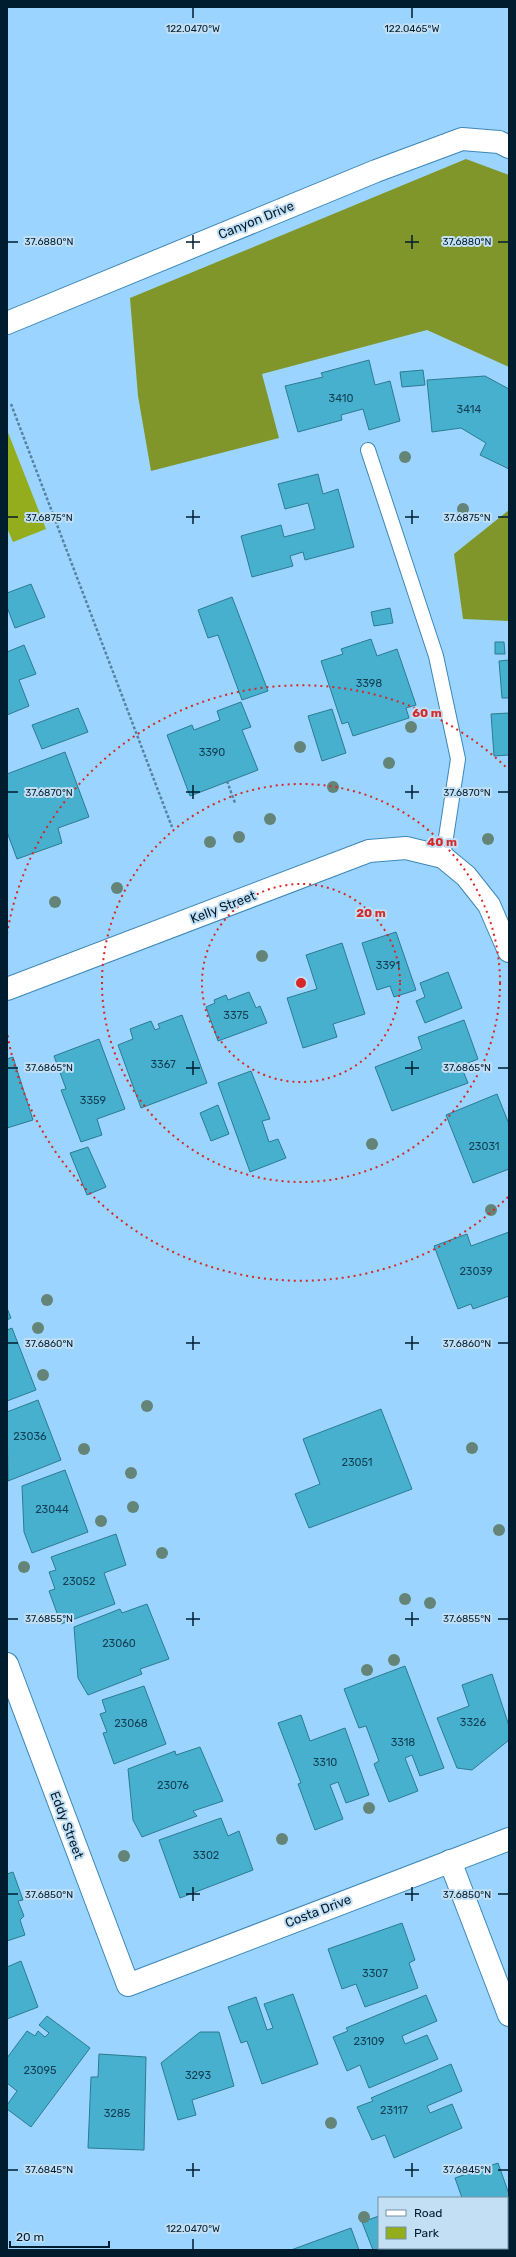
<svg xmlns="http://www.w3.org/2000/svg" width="516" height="2257" font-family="Rubik,sans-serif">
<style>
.green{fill:#93ad1d}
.forest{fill:#81962a}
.building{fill:#47b0ce;stroke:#2b7b91}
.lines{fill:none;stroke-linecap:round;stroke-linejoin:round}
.service-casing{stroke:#3d87b7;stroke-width:16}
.minor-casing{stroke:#3d87b7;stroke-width:24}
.tertiary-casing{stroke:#3d87b7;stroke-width:24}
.path{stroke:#5683a2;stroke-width:2.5;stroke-dasharray:3 2;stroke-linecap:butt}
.service{stroke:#fff;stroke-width:14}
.minor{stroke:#fff;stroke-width:22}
.tertiary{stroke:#fff;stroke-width:22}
.tree{fill:#648477}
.ticks{fill:none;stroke:#001c2f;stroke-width:1.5}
.ring{fill:none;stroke:#d62828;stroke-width:2;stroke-dasharray:2 4}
.labels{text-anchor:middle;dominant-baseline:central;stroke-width:4;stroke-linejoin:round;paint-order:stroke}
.number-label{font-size:11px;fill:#124157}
.street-label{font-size:13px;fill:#001c2f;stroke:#c2dff3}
.ticks-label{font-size:10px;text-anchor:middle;fill:#001c2f;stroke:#c2dff3;stroke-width:4;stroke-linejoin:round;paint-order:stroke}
.centre{fill:#d62828;stroke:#c2dff3;stroke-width:2}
.ring-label{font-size:12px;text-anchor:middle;font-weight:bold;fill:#d62828;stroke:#c2dff3;stroke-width:4;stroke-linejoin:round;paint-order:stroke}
</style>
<rect width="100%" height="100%" fill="#9bd5ff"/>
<polygon class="green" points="7,430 46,529 13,542 7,528"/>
<g class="forest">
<polygon points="466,159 509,175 509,367 427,330 262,374 279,438 151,471 138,396 130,298"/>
<polygon points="509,510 509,621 463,619 454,554"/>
</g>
<g class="building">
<polygon points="369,360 375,385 390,381 400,421 369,430 363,409 341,415 342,420 298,432 285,386 323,377 321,373"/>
<polygon points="423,370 425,385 402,387 400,372"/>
<polygon points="485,376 509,389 509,469 480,455 486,443 461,428 432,432 427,380"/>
<polygon points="318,474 323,494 338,489 354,547 305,560 303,552 290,556 293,566 252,577 241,536 281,525 284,537 315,529 308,503 285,509 278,484"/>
<polygon points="31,584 45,617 15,628 7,607 7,593"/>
<polygon points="232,597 268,691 242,700 218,635 208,638 198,610"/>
<polygon points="390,608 393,623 374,626 371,612"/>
<polygon points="371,639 377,656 397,649 416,705 406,708 409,718 353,736 348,722 342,724 321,661 343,654 341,649"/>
<polygon points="495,642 504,642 505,654 495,654"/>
<polygon points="24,645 36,674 19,680 29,706 7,715 7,652"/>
<polygon points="509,660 509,698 502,698 499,661"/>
<polygon points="241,702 251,727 242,730 258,770 190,796 167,735 192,725 194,730 220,720 217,711"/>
<polygon points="78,708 88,732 42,749 32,725"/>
<polygon points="332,709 346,753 322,761 308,716"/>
<polygon points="509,713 509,755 494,756 491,714"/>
<polygon points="65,752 89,817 58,828 62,843 17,859 7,832 7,774"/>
<polygon points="396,932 416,990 394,997 390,986 377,990 362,943"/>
<polygon points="342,943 365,1014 333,1024 337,1037 303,1048 287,998 317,989 306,955"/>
<polygon points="448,972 462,1008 425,1023 416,1001 425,997 420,983"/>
<polygon points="249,992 256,1008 260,1006 267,1023 218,1041 206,1007 215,1003 214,1000 226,995 228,1000"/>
<polygon points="182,1015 207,1083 141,1108 118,1045 133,1039 130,1029 151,1021 155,1030 160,1028 158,1024"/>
<polygon points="464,1020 478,1059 461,1066 468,1083 392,1111 375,1067 422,1049 418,1037"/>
<polygon points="99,1039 125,1109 97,1119 102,1135 81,1142 61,1090 66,1089 54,1056"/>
<polygon points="13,1057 33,1120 7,1128 7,1059"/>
<polygon points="251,1071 270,1119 262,1121 269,1142 278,1139 286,1158 250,1172 218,1083"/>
<polygon points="497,1094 509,1124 509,1169 473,1183 446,1115"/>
<polygon points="218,1105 229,1134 211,1141 200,1113"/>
<polygon points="88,1147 106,1187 87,1195 70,1153"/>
<polygon points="509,1232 509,1296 473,1309 471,1304 458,1309 434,1246 467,1234 471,1246"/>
<polygon points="7,1308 11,1318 7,1320"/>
<polygon points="12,1328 36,1390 7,1401 7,1330"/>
<polygon points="38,1400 61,1460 8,1481 7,1412"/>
<polygon points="381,1409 412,1489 309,1528 295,1494 320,1484 303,1439"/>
<polygon points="65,1470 88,1532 32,1553 24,1532 22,1486"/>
<polygon points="116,1534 126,1565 104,1573 115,1604 61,1624 49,1591 55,1589 49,1572 56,1570 51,1557"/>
<polygon points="147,1604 169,1659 140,1669 142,1674 88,1695 78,1678 74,1627 120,1609 122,1613"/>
<polygon points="405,1666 444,1768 420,1776 412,1755 405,1758 418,1791 389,1802 374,1764 379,1761 366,1726 359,1728 344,1689"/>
<polygon points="492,1674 509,1726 509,1740 472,1770 457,1768 437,1718 469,1706 462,1685"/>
<polygon points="144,1686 166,1744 114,1764 103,1733 107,1732 100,1714 106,1712 102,1700"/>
<polygon points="301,1715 310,1741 345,1728 369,1795 346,1803 338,1782 330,1785 343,1819 315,1830 298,1784 301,1783 278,1723"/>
<polygon points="200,1747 223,1801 193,1811 197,1816 142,1837 133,1820 128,1769 175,1751 176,1755"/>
<polygon points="221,1818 228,1836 239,1831 253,1870 180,1898 159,1840"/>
<polygon points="13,1872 23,1900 18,1901 24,1916 20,1920 25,1935 7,1941 7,1874"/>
<polygon points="402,1923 415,1960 409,1963 418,1988 365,2007 356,1984 342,1989 328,1949"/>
<polygon points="21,1961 38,2007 7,2019 7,1967"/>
<polygon points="293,1994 318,2064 262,2084 247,2041 241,2043 228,2007 256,1997 267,2030 273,2028 264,2004"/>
<polygon points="426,1995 437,2021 402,2036 405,2044 427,2035 438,2059 369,2088 360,2065 347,2071 333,2037 348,2031 346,2028"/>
<polygon points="47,2016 90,2048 31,2127 7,2109 7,2105 17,2091 7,2083 7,2058 27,2031 35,2036 38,2031 45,2037 49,2033 39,2025"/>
<polygon points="200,2032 219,2032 234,2086 192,2100 196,2115 178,2120 161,2063"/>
<polygon points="99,2054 146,2057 144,2150 88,2148 91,2077 98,2077"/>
<polygon points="451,2064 462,2091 427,2106 430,2113 452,2104 462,2128 394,2158 385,2135 372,2140 357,2107 373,2101 371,2098"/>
<polygon points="498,2163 509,2194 509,2237 507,2238 507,2198 462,2198 455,2178"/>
<polygon points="379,2216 379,2248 442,2248 443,2250 373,2250 362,2222"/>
<polygon points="351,2228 359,2250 291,2250"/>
<polygon points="463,2248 501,2248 502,2250 463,2250"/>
</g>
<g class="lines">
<defs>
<polyline id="service" points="368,450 436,656 458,759 443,857"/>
<g id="minor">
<polyline points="7,323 376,171 462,139 499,142 509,147"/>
<polyline points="443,857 466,876 489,905 509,951"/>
<polyline points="7,1664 128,1985 509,1839"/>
<polyline points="450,1861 509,2015"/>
</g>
<polyline id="tertiary" points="7,989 369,851 406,848 443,857"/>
</defs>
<use href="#service" class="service-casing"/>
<use href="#minor" class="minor-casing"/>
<use href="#tertiary" class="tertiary-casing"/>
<g class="path">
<polyline points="11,404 172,827"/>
<polyline points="227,781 235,803"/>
</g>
<use href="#service" class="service"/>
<use href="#minor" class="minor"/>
<use href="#tertiary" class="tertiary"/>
</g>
<g class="tree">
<circle cx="405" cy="457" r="6"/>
<circle cx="463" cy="509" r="6"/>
<circle cx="411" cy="727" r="6"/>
<circle cx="300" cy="747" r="6"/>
<circle cx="389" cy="763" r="6"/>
<circle cx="333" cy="787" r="6"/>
<circle cx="270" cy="819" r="6"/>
<circle cx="239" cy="837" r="6"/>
<circle cx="488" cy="839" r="6"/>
<circle cx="210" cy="842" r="6"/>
<circle cx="117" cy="888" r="6"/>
<circle cx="55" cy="902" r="6"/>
<circle cx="262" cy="956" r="6"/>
<circle cx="372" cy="1144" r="6"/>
<circle cx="491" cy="1210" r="6"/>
<circle cx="47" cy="1300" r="6"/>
<circle cx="38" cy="1328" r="6"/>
<circle cx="43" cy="1375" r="6"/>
<circle cx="147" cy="1406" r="6"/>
<circle cx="472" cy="1448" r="6"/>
<circle cx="84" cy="1449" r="6"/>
<circle cx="131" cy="1473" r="6"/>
<circle cx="133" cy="1507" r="6"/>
<circle cx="101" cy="1521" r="6"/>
<circle cx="499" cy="1530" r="6"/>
<circle cx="162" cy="1553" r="6"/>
<circle cx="24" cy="1567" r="6"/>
<circle cx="405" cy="1599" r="6"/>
<circle cx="430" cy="1603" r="6"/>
<circle cx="394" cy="1660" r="6"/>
<circle cx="367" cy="1670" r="6"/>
<circle cx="369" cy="1808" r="6"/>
<circle cx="282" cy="1839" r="6"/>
<circle cx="124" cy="1856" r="6"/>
<circle cx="331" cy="2123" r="6"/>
<circle cx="364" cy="2217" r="6"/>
</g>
<path class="ticks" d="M193,8V18M412,8V18M193,235V249M412,235V249M8,242H18M186,242H200M405,242H419M498,242H508M193,510V524M412,510V524M8,517H18M186,517H200M405,517H419M498,517H508M193,785V799M412,785V799M8,792H18M186,792H200M405,792H419M498,792H508M193,1061V1075M412,1061V1075M8,1068H18M186,1068H200M405,1068H419M498,1068H508M193,1336V1350M412,1336V1350M8,1343H18M186,1343H200M405,1343H419M498,1343H508M193,1612V1626M412,1612V1626M8,1619H18M186,1619H200M405,1619H419M498,1619H508M193,1887V1901M412,1887V1901M8,1894H18M186,1894H200M405,1894H419M498,1894H508M193,2163V2177M412,2163V2177M8,2170H18M186,2170H200M405,2170H419M498,2170H508M193,2239V2249"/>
<g class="ring">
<circle cx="301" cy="983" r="99"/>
<circle cx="301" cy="983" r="199"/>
<path d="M508 1197A298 298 0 0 1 7 1032M7 934A298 298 0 0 1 508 769"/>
</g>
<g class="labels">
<g class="number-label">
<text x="341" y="398">3410</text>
<text x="469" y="409">3414</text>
<text x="369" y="683">3398</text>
<text x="212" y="752">3390</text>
<text x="388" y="965">3391</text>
<text x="236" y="1015">3375</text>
<text x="163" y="1064">3367</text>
<text x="93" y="1100">3359</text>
<text x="484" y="1146">23031</text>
<text x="476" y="1271">23039</text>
<text x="30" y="1436">23036</text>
<text x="357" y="1462">23051</text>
<text x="52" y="1509">23044</text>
<text x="79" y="1581">23052</text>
<text x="119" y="1643">23060</text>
<text x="473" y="1722">3326</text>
<text x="131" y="1723">23068</text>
<text x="403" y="1742">3318</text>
<text x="325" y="1762">3310</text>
<text x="173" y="1785">23076</text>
<text x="206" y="1855">3302</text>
<text x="375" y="1973">3307</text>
<text x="369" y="2041">23109</text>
<text x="40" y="2070">23095</text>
<text x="198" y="2075">3293</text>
<text x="394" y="2110">23117</text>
<text x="117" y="2113">3285</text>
</g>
<g class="street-label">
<text transform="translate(256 220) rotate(-22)">Canyon Drive</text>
<text transform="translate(223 907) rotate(-21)">Kelly Street</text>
<text transform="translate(67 1825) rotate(69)">Eddy Street</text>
<text transform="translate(318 1911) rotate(-21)">Costa Drive</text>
</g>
</g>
<g class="ticks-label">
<text x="193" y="32">122.0470°W</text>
<text x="412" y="32">122.0465°W</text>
<text x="49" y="245">37.6880°N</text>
<text x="467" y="245">37.6880°N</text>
<text x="49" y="521">37.6875°N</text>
<text x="467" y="521">37.6875°N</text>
<text x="49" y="796">37.6870°N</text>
<text x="467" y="796">37.6870°N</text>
<text x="49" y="1071">37.6865°N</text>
<text x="467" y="1071">37.6865°N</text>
<text x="49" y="1347">37.6860°N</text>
<text x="467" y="1347">37.6860°N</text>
<text x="49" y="1622">37.6855°N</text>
<text x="467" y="1622">37.6855°N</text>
<text x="49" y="1898">37.6850°N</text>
<text x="467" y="1898">37.6850°N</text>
<text x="49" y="2173">37.6845°N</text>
<text x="467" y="2173">37.6845°N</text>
<text x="193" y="2232">122.0470°W</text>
</g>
<circle cx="301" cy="983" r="6" class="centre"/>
<g class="ring-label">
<text x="427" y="717">60 m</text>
<text x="442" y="846">40 m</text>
<text x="371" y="917">20 m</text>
</g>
<rect width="516" height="2257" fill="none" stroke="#001c2f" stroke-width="16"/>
<rect x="378" y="2197" width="130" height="52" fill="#c2dff3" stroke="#7491a5"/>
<rect x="386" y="2210" width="20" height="6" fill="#ffffff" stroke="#7491a5"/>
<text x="414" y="2217" font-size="12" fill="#001c2f">Road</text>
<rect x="386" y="2227" width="20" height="12" fill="#93ad1d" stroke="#7491a5"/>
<text x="414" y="2237" font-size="12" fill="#001c2f">Park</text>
<path d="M10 2241v6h99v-6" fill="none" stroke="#001c2f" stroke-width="2"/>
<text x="16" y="2241" font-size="12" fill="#001c2f" stroke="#c2dff3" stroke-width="3" paint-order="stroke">20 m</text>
</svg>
